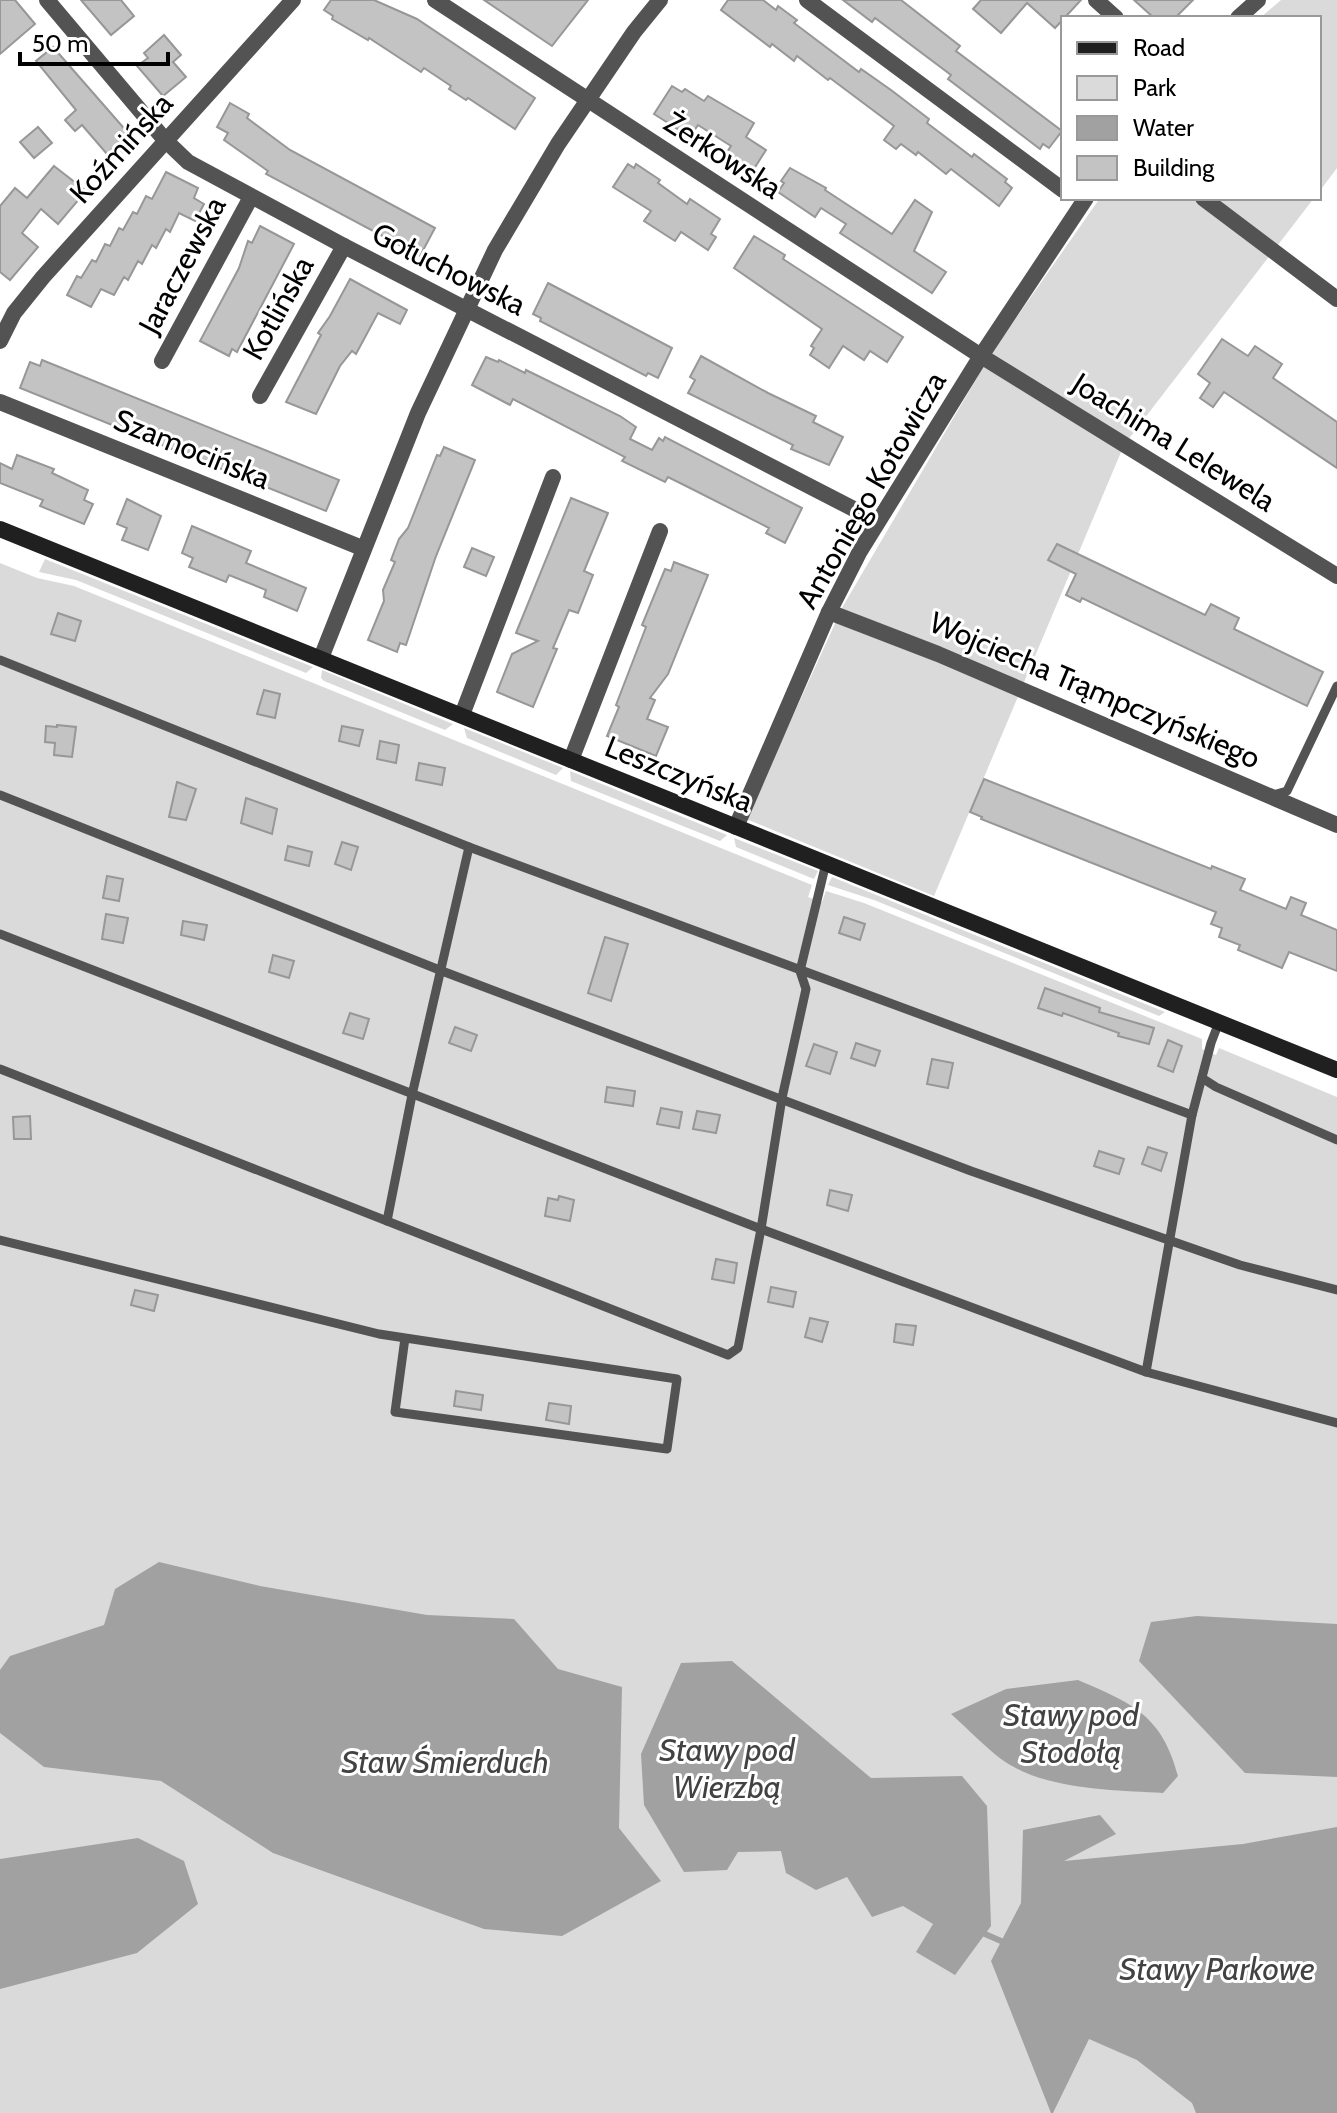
<svg xmlns="http://www.w3.org/2000/svg" width="1337" height="2113" font-family="Cabin,sans-serif">
<style>
.green{fill:#dadada}
.water{fill:#a1a1a1}
.lines{fill:none;stroke-linecap:round;stroke-linejoin:round}
.stream{stroke:#a1a1a1;stroke-width:6}
.building{fill:#c3c3c3;stroke:#979797;stroke-width:2}
.lane{stroke:#535353;stroke-width:9}
.street{stroke:#535353;stroke-width:16}
.secondary{stroke:#202020;stroke-width:16}
.labels{text-anchor:middle;dominant-baseline:central;stroke-width:6;stroke-linejoin:round;paint-order:stroke}
.street-label{font-size:30px;fill:#000;stroke:#fff}
.water-label{font-size:32px;font-style:italic;fill:#424242;stroke:#fff}
</style>
<rect width="100%" height="100%" fill="#fff"/>
<g class="green">
<polygon points="1281,0 1337,0 1337,168 1319,192 1319,18 1260,18"/>
<polygon points="1100,198 1314,198 1124,445 934,896 746,819 843,606 991,354"/>
<polygon points="45,559 313,667 306,673 76,580 39,572"/>
<polygon points="0,563 37,578 74,586 812,885 808,897 822,902 826,891 864,903 1202,1039 1202,1049 1216,1055 1219,1048 1337,1097 1337,2113 0,2113"/>
<polygon points="322,670 453,724 445,730 324,681 321,678"/>
<polygon points="464,728 563,768 556,775 467,738"/>
<polygon points="570,771 727,835 720,841 571,781"/>
<polygon points="734,838 818,871 814,879 736,847"/>
<polygon points="832,877 1165,1012 1159,1016 874,900 828,885"/>
</g>
<g class="water">
<polygon points="159,1562 260,1586 427,1615 514,1619 558,1669 622,1687 619,1828 661,1881 562,1936 484,1929 273,1853 161,1781 44,1767 0,1733 0,1670 10,1656 104,1625 115,1589"/>
<polygon points="1197,1616 1337,1624 1337,1777 1245,1773 1139,1661 1151,1622"/>
<polygon points="732,1661 871,1778 962,1776 987,1806 991,1926 955,1975 916,1952 933,1924 903,1906 872,1917 847,1877 816,1890 786,1873 781,1851 738,1852 727,1870 684,1872 644,1805 641,1754 681,1663"/>
<path d="M1078,1680C1132,1703 1162,1715 1178,1776L1163,1793C1112,1790 1044,1790 1001,1759C984,1746 968,1729 951,1714L1006,1689Z"/>
<polygon points="1100,1815 1116,1834 1064,1861 1243,1844 1337,1827 1337,2113 1196,2113 1192,2103 1137,2060 1089,2039 1053,2113 1051,2113 991,1961 1021,1903 1023,1830"/>
<polygon points="138,1838 184,1861 198,1904 137,1953 0,1989 0,1859"/>
</g>
<g class="lines">
<polyline class="stream" points="985,1934 1001,1941"/>
</g>
<g class="building">
<polygon points="0,0 15,0 35,24 0,54"/>
<polygon points="81,0 121,0 134,16 111,35"/>
<polygon points="331,0 374,0 417,19 535,98 515,129 468,98 466,100 449,89 451,86 424,68 421,72 369,38 368,40 332,19 333,16 324,10"/>
<polygon points="484,0 588,0 552,46"/>
<polygon points="728,0 763,0 776,10 778,6 797,20 794,23 859,72 861,69 891,90 929,119 927,123 972,157 974,154 1007,179 1005,182 1012,188 999,206 951,169 946,174 918,152 916,155 901,144 896,149 884,140 894,126 830,78 828,80 797,56 794,61 772,44 770,47 721,10"/>
<polygon points="843,0 901,0 960,46 956,51 1062,131 1049,148 1043,144 1040,149 948,79 951,75 875,18 872,22"/>
<polygon points="981,0 1081,0 1055,28 1027,3 1001,33 973,9"/>
<polygon points="1134,0 1193,0 1175,18 1154,18"/>
<polygon points="164,35 181,55 173,62 186,77 163,96 137,66 148,58 144,53"/>
<polygon points="53,47 136,142 124,153 116,146 107,154 82,125 75,131 65,120 76,110 36,61"/>
<polygon points="672,86 682,92 685,89 704,101 708,96 754,123 746,137 766,150 750,175 723,158 731,146 698,125 690,137 654,114"/>
<polygon points="230,103 249,114 247,118 290,150 435,228 420,256 266,174 268,171 224,140 228,133 217,127"/>
<polygon points="38,127 52,143 34,158 20,142"/>
<polygon points="628,164 634,168 636,164 660,180 658,183 687,204 690,199 720,219 711,234 716,237 708,250 681,232 675,241 644,221 651,211 613,187"/>
<polygon points="54,166 86,191 58,224 41,209 22,233 38,247 10,280 0,272 0,206 15,188 27,198"/>
<polygon points="790,168 826,188 825,190 892,234 915,200 932,212 914,251 946,272 932,293 840,233 846,224 821,208 815,217 778,192 784,183 781,181"/>
<polygon points="166,172 198,188 194,198 204,204 195,221 179,213 170,232 166,229 156,248 152,245 142,264 138,261 128,280 124,277 114,295 101,289 91,307 67,295 77,276 81,278 92,260 96,262 105,244 110,246 119,228 123,230 133,212 137,214 146,196 152,199"/>
<polygon points="260,226 294,244 237,352 232,349 229,356 200,341 239,268 248,241 252,243"/>
<polygon points="754,236 785,255 783,259 903,337 887,362 870,351 864,360 843,346 829,368 810,355 814,348 811,346 822,329 734,268"/>
<polygon points="350,279 407,310 400,324 378,313 356,354 352,351 340,366 316,414 286,402 321,335 318,333 330,316"/>
<polygon points="548,283 672,348 658,378 648,373 646,376 540,321 541,318 533,314"/>
<polygon points="1222,339 1248,356 1255,346 1282,364 1273,378 1337,422 1337,468 1224,392 1213,407 1200,398 1210,383 1198,374"/>
<polygon points="701,356 768,393 816,416 813,422 843,437 829,465 791,449 793,445 688,393 695,380 690,377"/>
<polygon points="486,357 498,362 499,360 525,373 526,370 620,416 636,427 630,439 652,450 659,438 663,441 665,437 802,508 785,543 766,533 769,528 686,486 668,477 665,482 622,461 625,457 513,399 510,405 472,385"/>
<polygon points="42,360 339,480 326,511 20,388 30,362 40,366"/>
<polygon points="444,447 475,460 436,556 406,645 400,643 397,652 368,640 384,601 383,590 395,562 391,560 399,539 408,528 437,455 440,456"/>
<polygon points="17,455 54,469 52,473 88,490 84,500 93,504 84,524 40,506 43,500 0,483 0,463 12,469"/>
<polygon points="571,498 608,513 584,571 593,575 578,613 569,610 553,648 557,649 533,707 497,692 512,654 538,641 516,633"/>
<polygon points="127,499 161,516 148,550 122,540 127,528 117,524"/>
<polygon points="192,526 251,551 246,563 306,588 297,611 264,597 266,590 229,575 226,582 189,567 193,558 182,553"/>
<polygon points="1057,544 1205,615 1211,604 1239,618 1234,629 1323,672 1307,706 1082,598 1080,602 1066,595 1076,574 1048,560"/>
<polygon points="472,548 494,557 486,576 464,567"/>
<polygon points="674,562 708,575 668,674 650,698 655,700 647,719 668,727 656,756 607,736 619,707 616,705 646,627 642,625 665,569 671,571"/>
<polygon points="58,613 81,621 75,641 51,634"/>
<polygon points="264,690 280,694 275,718 257,714"/>
<polygon points="57,725 76,727 72,757 54,755 55,743 45,742 46,726 57,727"/>
<polygon points="342,726 363,730 359,746 339,741"/>
<polygon points="380,741 399,745 396,763 377,759"/>
<polygon points="419,763 445,768 442,785 416,780"/>
<polygon points="984,779 1211,869 1212,866 1245,879 1240,890 1286,909 1291,897 1306,903 1301,915 1337,930 1337,971 1289,952 1282,968 1238,950 1240,945 1219,937 1222,928 1211,924 1216,912 981,819 982,817 970,812"/>
<polygon points="177,782 196,789 186,820 169,817"/>
<polygon points="246,798 277,809 272,834 241,823"/>
<polygon points="342,842 358,847 351,870 335,864"/>
<polygon points="288,846 312,852 309,866 285,860"/>
<polygon points="107,876 123,879 119,901 103,898"/>
<polygon points="106,914 128,918 123,943 102,939"/>
<polygon points="844,917 865,924 860,940 839,933"/>
<polygon points="183,921 207,925 204,940 181,935"/>
<polygon points="605,937 628,944 611,1001 588,993"/>
<polygon points="273,955 294,961 289,978 269,972"/>
<polygon points="1045,988 1100,1008 1099,1012 1154,1028 1149,1044 1118,1036 1119,1033 1063,1013 1062,1016 1038,1008"/>
<polygon points="350,1013 369,1019 363,1039 343,1033"/>
<polygon points="455,1027 477,1035 471,1051 449,1043"/>
<polygon points="1168,1040 1182,1046 1173,1072 1158,1066"/>
<polygon points="856,1043 880,1051 875,1066 851,1058"/>
<polygon points="814,1044 837,1052 830,1074 806,1066"/>
<polygon points="932,1059 953,1063 948,1088 927,1084"/>
<polygon points="607,1087 635,1091 633,1106 605,1102"/>
<polygon points="661,1108 682,1112 679,1128 657,1124"/>
<polygon points="697,1111 720,1115 716,1133 693,1129"/>
<polygon points="30,1116 31,1139 14,1139 13,1117"/>
<polygon points="1148,1147 1167,1153 1161,1171 1142,1164"/>
<polygon points="1099,1151 1124,1159 1119,1174 1094,1166"/>
<polygon points="830,1190 852,1195 848,1211 827,1205"/>
<polygon points="559,1196 574,1200 570,1221 545,1216 548,1198 558,1200"/>
<polygon points="716,1259 737,1263 734,1283 712,1279"/>
<polygon points="771,1287 796,1292 793,1307 768,1302"/>
<polygon points="135,1290 158,1295 154,1311 131,1305"/>
<polygon points="810,1318 828,1322 822,1342 805,1337"/>
<polygon points="896,1324 916,1326 913,1345 894,1342"/>
<polygon points="456,1391 483,1395 481,1410 454,1406"/>
<polygon points="549,1403 571,1406 569,1424 546,1420"/>
</g>
<g class="lines">
<g class="lane">
<polyline points="0,660 469,847 1192,1115"/>
<polyline points="0,795 442,971 971,1171 1240,1265 1337,1290"/>
<polyline points="1273,795 1287,791 1337,686"/>
<polyline points="0,934 761,1229 1146,1372 1337,1423"/>
<polyline points="0,1069 728,1355 738,1348 761,1229 782,1098 806,989 800,971 826,863"/>
<polyline points="1202,1078 1216,1087 1337,1140"/>
<polyline points="387,1221 412,1095 469,847"/>
<polyline points="0,1240 379,1334 677,1379 667,1449 395,1412 405,1338"/>
<polyline points="1146,1372 1192,1115 1211,1043 1219,1022"/>
</g>
<g class="street">
<polyline points="47,0 165,140 188,162 344,246 877,521"/>
<polyline points="435,0 981,356 1337,576"/>
<polyline points="807,0 1063,190"/>
<polyline points="1096,0 1116,18"/>
<polyline points="1238,18 1258,0"/>
<polyline points="1203,198 1337,299"/>
<polyline points="0,341 14,313 43,277 293,0"/>
<polyline points="162,361 251,197"/>
<polyline points="260,396 344,246"/>
<polyline points="0,402 362,548"/>
<polyline points="829,612 938,654 1337,825"/>
<polyline points="321,658 418,413 495,250 558,144 634,32 660,0"/>
<polyline points="462,715 553,477"/>
<polyline points="571,760 660,531"/>
<polyline points="736,827 829,612 860,551 981,356 1086,198"/>
</g>
<polyline class="secondary" points="0,529 1337,1070"/>
</g>
<g class="labels">
<g class="street-label">
<text transform="translate(121 148) rotate(-48)">Koźmińska</text>
<text transform="translate(723 155) rotate(33)">Żerkowska</text>
<text transform="translate(182 265) rotate(-62)">Jaraczewska</text>
<text transform="translate(449 269) rotate(27)">Gołuchowska</text>
<text transform="translate(278 308) rotate(-61)">Kotlińska</text>
<text transform="translate(1174 442) rotate(32)">Joachima Lelewela</text>
<text transform="translate(192 449) rotate(22)">Szamocińska</text>
<text transform="translate(871 490) rotate(-60)">Antoniego Kotowicza</text>
<text transform="translate(1095 690) rotate(23)">Wojciecha Trąmpczyńskiego</text>
<text transform="translate(679 774) rotate(22)">Leszczyńska</text>
</g>
<g class="water-label">
<text x="1071" y="1714">Stawy pod<tspan x="1071" dy="37">Stodołą</tspan></text>
<text x="727" y="1749">Stawy pod<tspan x="727" dy="37">Wierzbą</tspan></text>
<text x="445" y="1761">Staw Śmierduch</text>
<text x="1217" y="1968">Stawy Parkowe</text>
</g>
</g>
<rect x="1061" y="16" width="260" height="184" fill="#ffffff" stroke="#999999" stroke-width="2"/>
<rect x="1077" y="42" width="40" height="12" fill="#202020" stroke="#999999" stroke-width="2"/>
<text x="1133" y="56" font-size="24" fill="#000000">Road</text>
<rect x="1077" y="76" width="40" height="24" fill="#dadada" stroke="#999999" stroke-width="2"/>
<text x="1133" y="96" font-size="24" fill="#000000">Park</text>
<rect x="1077" y="116" width="40" height="24" fill="#a1a1a1" stroke="#999999" stroke-width="2"/>
<text x="1133" y="136" font-size="24" fill="#000000">Water</text>
<rect x="1077" y="156" width="40" height="24" fill="#c3c3c3" stroke="#999999" stroke-width="2"/>
<text x="1133" y="176" font-size="24" fill="#000000">Building</text>
<path d="M20 52v12h148v-12" fill="none" stroke="#000000" stroke-width="4"/>
<text x="32" y="52" font-size="24" fill="#000000" stroke="#ffffff" stroke-width="6" paint-order="stroke">50 m</text>
</svg>
